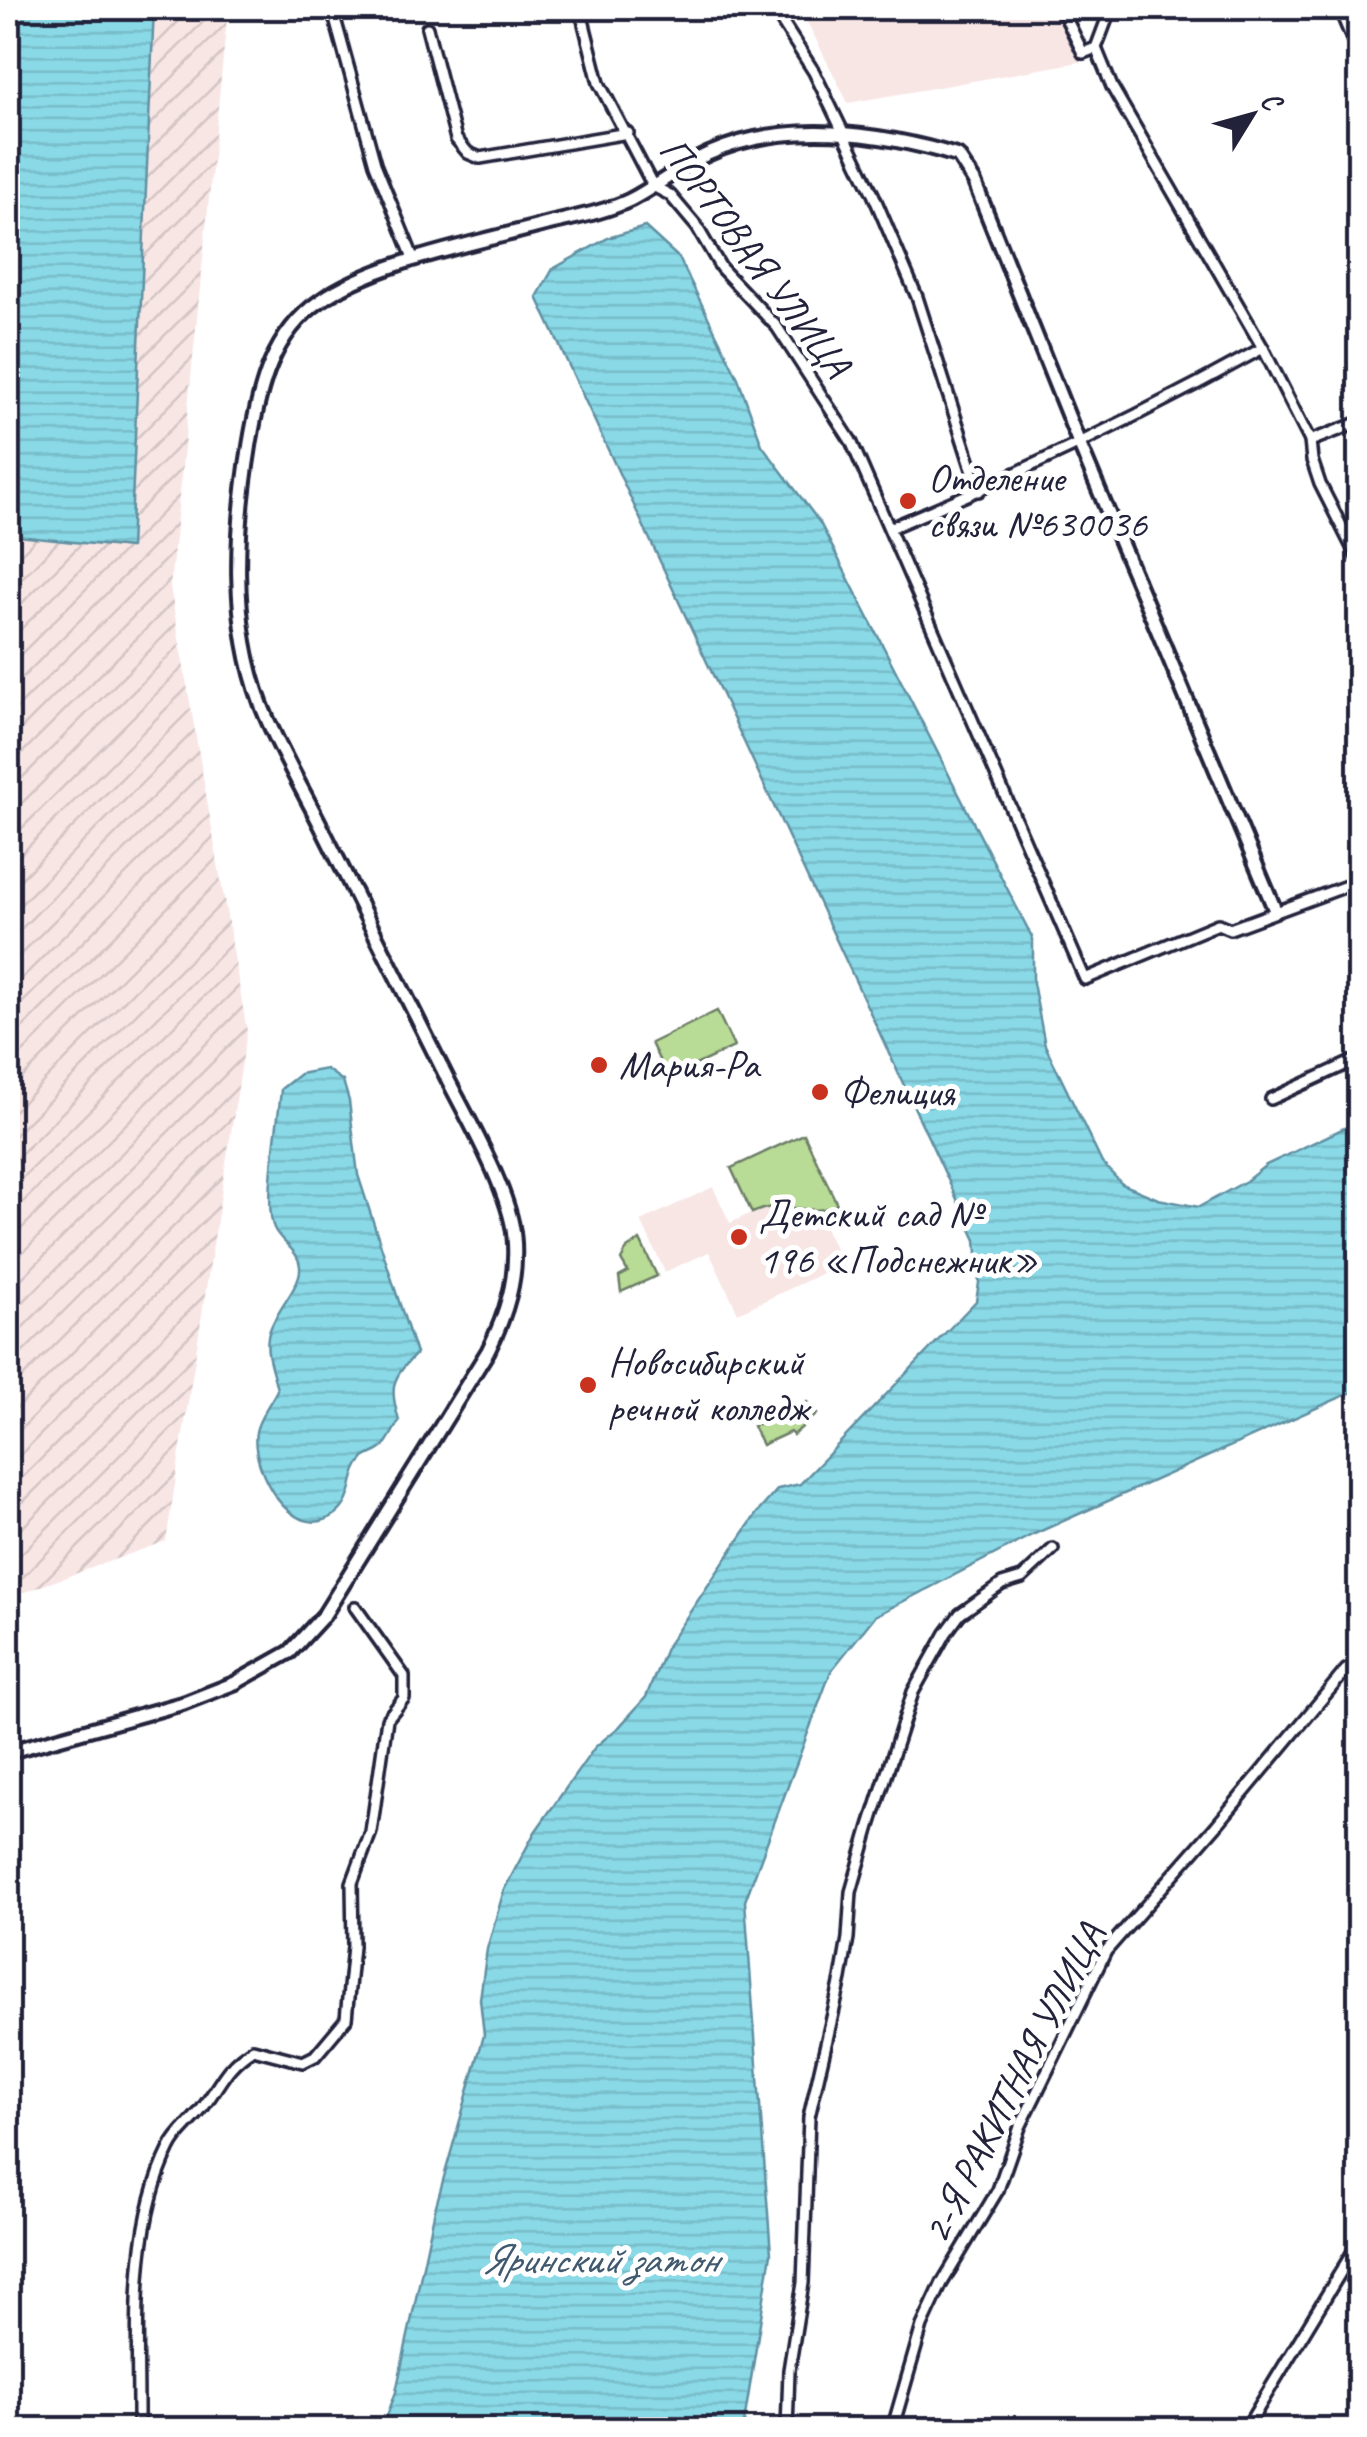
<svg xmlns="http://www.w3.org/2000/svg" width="1367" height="2437" font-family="Caveat,sans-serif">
<defs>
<pattern id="industrial-furrows" width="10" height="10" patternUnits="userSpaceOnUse" patternTransform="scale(2.5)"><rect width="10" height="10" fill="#f8e6e5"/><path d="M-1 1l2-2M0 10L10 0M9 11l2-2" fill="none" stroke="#d4c5c5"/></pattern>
<pattern id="water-rules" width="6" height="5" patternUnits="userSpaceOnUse" patternTransform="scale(2.5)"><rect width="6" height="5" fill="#8ad9e7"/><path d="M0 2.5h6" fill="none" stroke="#77bac7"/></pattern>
</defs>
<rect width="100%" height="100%" fill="#fff"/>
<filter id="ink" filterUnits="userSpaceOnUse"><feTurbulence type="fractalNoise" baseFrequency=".01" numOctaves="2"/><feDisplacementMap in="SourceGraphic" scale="20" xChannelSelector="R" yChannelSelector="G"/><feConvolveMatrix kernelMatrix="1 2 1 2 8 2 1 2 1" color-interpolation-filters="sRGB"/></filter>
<g filter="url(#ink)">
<!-- built -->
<g fill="#f8e6e5">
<path d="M800,8H1058L1085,61L848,103Z"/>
<path d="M713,1187L730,1223L771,1204L818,1212L842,1264L738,1313L709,1252L665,1272L641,1221Z"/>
</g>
<!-- industrial -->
<path fill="url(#industrial-furrows)" d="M8,8H228L170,587L247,1031L166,1541L8,1598Z"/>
<!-- green -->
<g fill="#b8db95" stroke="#6d7e68" stroke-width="2.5">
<path d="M717,1011L734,1047L668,1078L651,1043Z"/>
<path d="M804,1134L837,1204C806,1220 787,1197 752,1213L731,1168Z"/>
<path d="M640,1240L657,1276L621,1292L619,1277L628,1272L621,1260L627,1249Z"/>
<path d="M807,1402L817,1414L793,1435L790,1432L762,1445L753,1426Z"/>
</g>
<!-- water -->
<g fill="url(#water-rules)" stroke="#6090a2" stroke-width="2.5">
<path d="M8,8H154L130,548L8,535Z"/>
<path d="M645,227L679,258L738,378L762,445L820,523L1033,939V983L1045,1045L1102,1163L1122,1184L1158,1199L1199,1207L1246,1181L1266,1165L1359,1121V1389L1032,1535L875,1616L831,1671L745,1901L771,2254L743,2429H382L396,2392L435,2209L484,2035L480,1999L487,1949L504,1890L535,1832L595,1747L619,1727L646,1697L667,1646L757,1513L778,1489L800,1484L976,1301L979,1283L976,1240L537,297L553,269L608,238Z"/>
<path d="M326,1069L343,1081L349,1101L358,1175L416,1354C390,1380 390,1387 399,1421C394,1429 389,1441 382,1448C377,1453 368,1454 363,1459C348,1475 355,1500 336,1514C292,1546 250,1469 256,1432C258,1419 271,1402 277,1390C274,1373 265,1355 268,1337C272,1314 302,1286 300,1267C299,1250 280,1242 274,1228C263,1205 279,1119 281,1089L300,1074Z"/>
</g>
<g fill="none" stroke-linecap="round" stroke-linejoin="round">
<defs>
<g id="minor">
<path d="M332,8L375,164L414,260"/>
<path d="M580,8L599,83L653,186L670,195L697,227L721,268L777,327L851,441L1085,979L1218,924L1230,929L1360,881"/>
<path d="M773,8L814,72L873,194L917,297L979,491"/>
<path d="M1061,8L1083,53L1096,48L1111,8"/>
<path d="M1339,8L1360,58"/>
<path d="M427,28L456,139L468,153L480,158L628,133"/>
<path d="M1096,48L1112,87L1263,348L1310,441L1312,460L1320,484L1360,563"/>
<path d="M1310,441L1360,422"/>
<path d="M890,528C1018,475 1142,415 1263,348"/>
<path d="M1271,1099L1360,1058"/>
<path d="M138,2430C139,2338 128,2232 170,2148C177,2132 194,2121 204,2106C223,2080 225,2067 253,2049L303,2062L315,2056L346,2019L353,1946L352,1883L371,1832L387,1719L404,1698V1676L355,1607"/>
<path d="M787,2430L789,2370L803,2283L809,2117L841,1979L848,1938L851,1892L870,1826L913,1692L946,1633L960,1614L1002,1584L1022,1578L1053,1549"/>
<path d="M892,2430L922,2326L942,2283L998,2190L1020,2127L1106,1951L1216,1826L1346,1670L1360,1661"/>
<path d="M1245,2430L1360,2240"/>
</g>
<path id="tertiary" d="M8,1752L184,1703L235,1683L290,1652L324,1615L488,1351C506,1315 518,1278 514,1237C510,1192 469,1121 447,1078C405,994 363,910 321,826C301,786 277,746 261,704C230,621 236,529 250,443C259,389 272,334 320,301C375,262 477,243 543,225C571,218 603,213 630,200C657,186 681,166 708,154C785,119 880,132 958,156L974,181L1079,443L1275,910"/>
</defs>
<!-- minor casing -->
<use href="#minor" stroke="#22223b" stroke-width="16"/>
<!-- tertiary casing -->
<use href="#tertiary" stroke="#22223b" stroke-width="19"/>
<!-- minor -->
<use href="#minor" stroke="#fff" stroke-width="9"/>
<!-- tertiary -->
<use href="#tertiary" stroke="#fff" stroke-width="11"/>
</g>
</g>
<!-- markers -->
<g fill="#c8321e" stroke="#fff" stroke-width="4">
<circle cx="908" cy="501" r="10"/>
<circle cx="599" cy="1065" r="10"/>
<circle cx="820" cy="1092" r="10"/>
<circle cx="739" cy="1237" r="10"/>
<circle cx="588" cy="1385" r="10"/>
</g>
<g text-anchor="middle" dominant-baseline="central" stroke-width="10" stroke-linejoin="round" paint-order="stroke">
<!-- street labels -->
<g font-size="40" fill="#22223b" stroke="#fff">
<text transform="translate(755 257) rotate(53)">ПОРТОВАЯ УЛИЦА</text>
<text transform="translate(1013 2083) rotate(-63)">2-Я РАКИТНАЯ УЛИЦА</text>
</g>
<!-- poi labels -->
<g font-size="40" fill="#22223b" stroke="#fff" text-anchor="start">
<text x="928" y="478">Отделение<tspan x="928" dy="46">связи №630036</tspan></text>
<text x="619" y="1065">Мария-Ра</text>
<text x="840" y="1092">Фелиция</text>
<text x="759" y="1214">Детский сад №<tspan x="759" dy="46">196 «Подснежник»</tspan></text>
<text x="608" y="1362">Новосибирский<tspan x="608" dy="46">речной колледж</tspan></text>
</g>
<!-- water labels -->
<g font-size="42" font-style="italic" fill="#41596f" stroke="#fff">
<text x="599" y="2259">Яринский затон</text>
</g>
</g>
<!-- margin -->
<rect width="1367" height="2437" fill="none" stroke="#fff" stroke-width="40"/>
<rect x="20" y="20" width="1327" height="2397" fill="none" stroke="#22223b" stroke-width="4" filter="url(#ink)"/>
<!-- north arrow -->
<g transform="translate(1252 115) rotate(53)" stroke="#ffffff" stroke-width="8" paint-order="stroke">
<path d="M0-8L18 38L0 25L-18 38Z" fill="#22223b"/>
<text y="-15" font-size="28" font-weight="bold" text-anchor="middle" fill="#22223b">С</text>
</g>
</svg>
